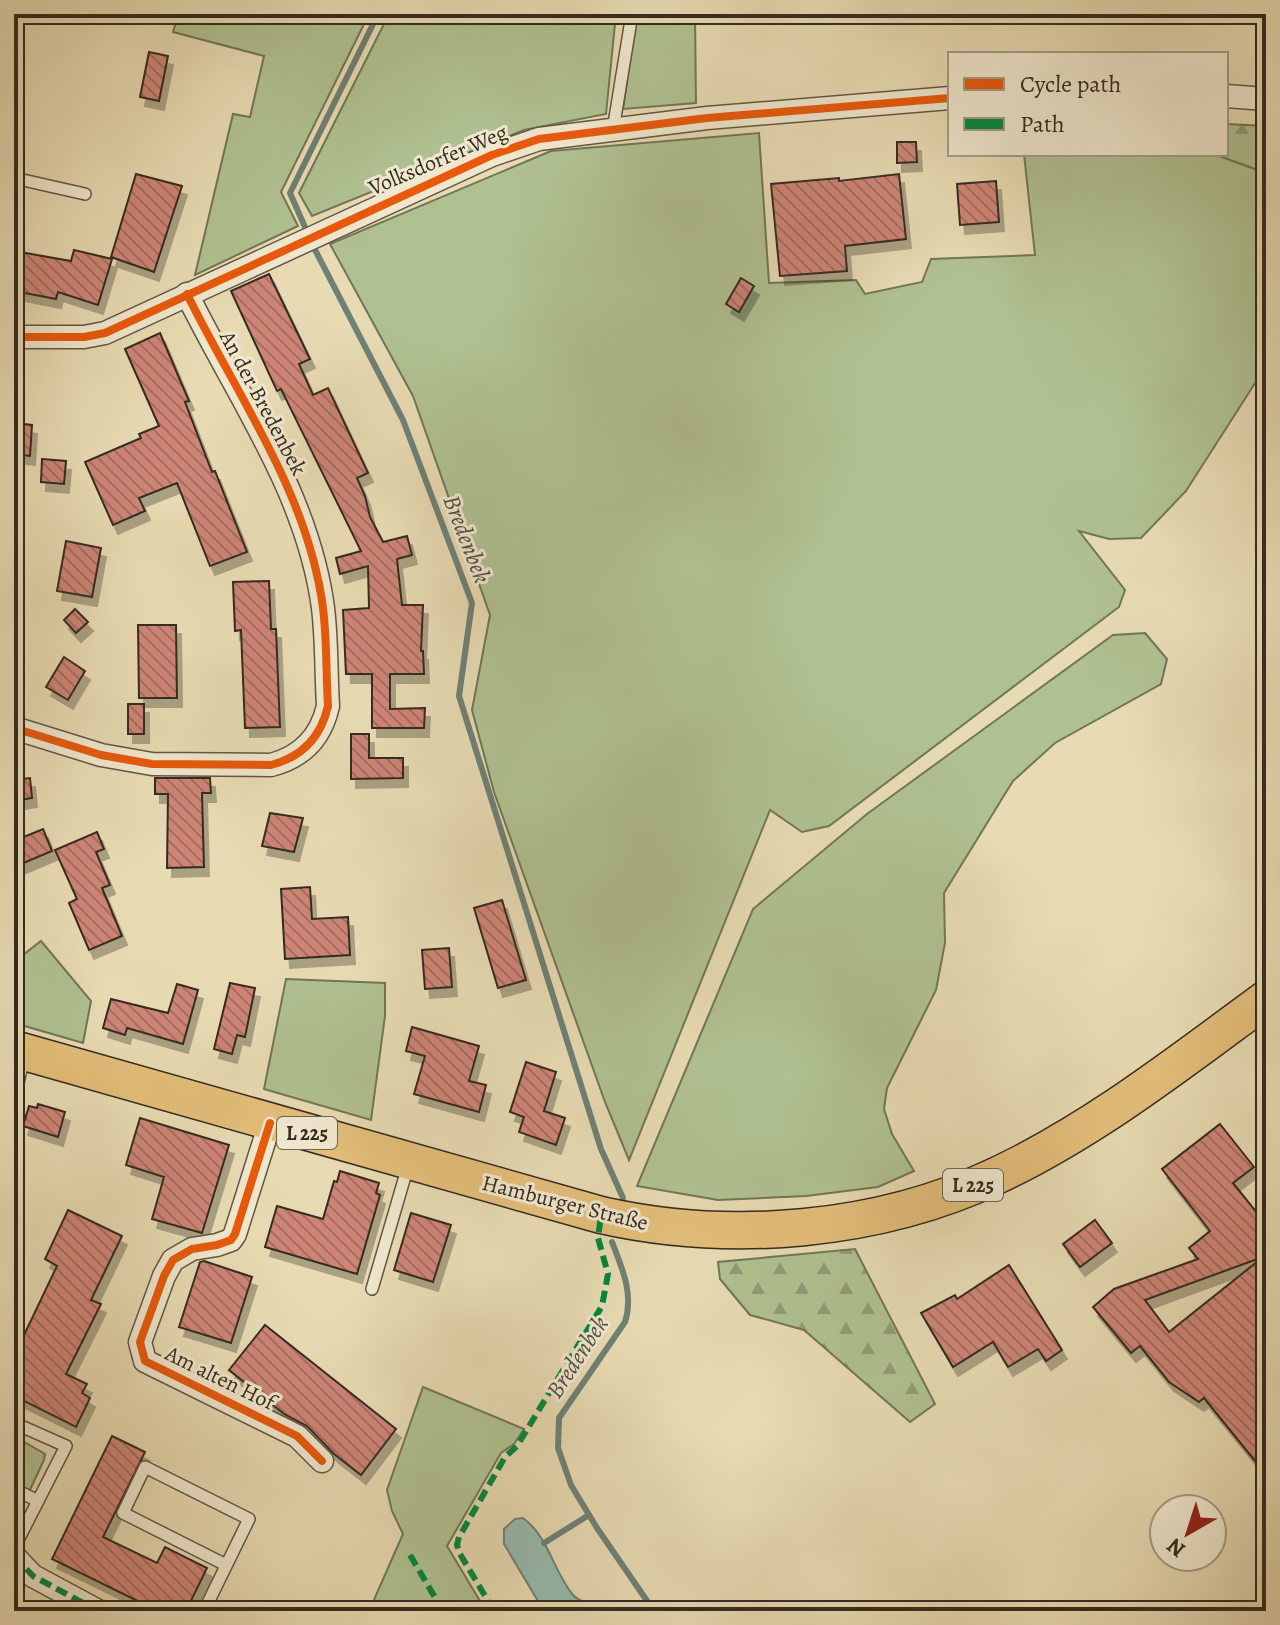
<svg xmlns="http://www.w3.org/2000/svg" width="1280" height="1625" font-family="Alegreya,serif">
<defs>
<pattern id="forest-firs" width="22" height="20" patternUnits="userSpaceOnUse" patternTransform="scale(2)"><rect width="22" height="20" fill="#b0c191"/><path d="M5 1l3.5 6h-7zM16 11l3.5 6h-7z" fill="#909d76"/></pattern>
<pattern id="building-back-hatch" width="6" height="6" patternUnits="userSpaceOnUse" patternTransform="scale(2)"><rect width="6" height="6" fill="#ce8576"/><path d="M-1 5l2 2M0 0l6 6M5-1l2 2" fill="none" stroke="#a86d60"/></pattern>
<filter id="shadow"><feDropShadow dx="5" dy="9" stdDeviation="0" flood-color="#0004"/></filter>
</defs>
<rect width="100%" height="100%" fill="#e8dbb3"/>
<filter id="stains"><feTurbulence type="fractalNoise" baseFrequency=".0025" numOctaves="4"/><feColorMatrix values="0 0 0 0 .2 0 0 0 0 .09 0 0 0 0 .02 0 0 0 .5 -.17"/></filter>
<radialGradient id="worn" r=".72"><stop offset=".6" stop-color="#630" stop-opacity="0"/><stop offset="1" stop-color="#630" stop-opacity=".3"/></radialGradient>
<!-- green -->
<g fill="#b0c191" stroke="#727658" stroke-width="2">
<path d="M157,14H369L281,192L298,226L195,275L233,114L250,117L264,56L173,32L177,19Z"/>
<path d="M389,14H616L606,114L524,130L312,216L299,193Z"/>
<path d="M637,14H695L696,103L623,109Z"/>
<path d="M759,133L769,283L856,280L865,294L922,282L931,259L1035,255L1024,154H1214L1266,173V366L1186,491L1141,538L1109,539L1079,531L1125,590L1119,607L829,826L802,832L770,810L629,1160L605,1102L494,792L472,710L490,615L413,396L330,244L551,151Z"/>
<path d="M1145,633L1167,659L1161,684L1055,743L1013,781L944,893L945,943L936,990L887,1088L884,1109L892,1134L914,1171L878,1187L806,1196L718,1200L637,1186L753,909L867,814L1113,635Z"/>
<path d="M41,941L91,1001L83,1043L14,1023V962Z"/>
<path d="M286,979L385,983V1016L371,1120L264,1089Z"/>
<path d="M423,1387L524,1429L514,1444L501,1453L447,1546L486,1611H369L403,1534L392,1511L387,1490Z"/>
<path d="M14,1436L45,1454L44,1460L14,1524Z"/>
</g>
<!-- forest -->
<g fill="url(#forest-firs)" stroke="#727658" stroke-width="2">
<path d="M1226,124L1266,126V173L1214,154H1226Z"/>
<path d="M855,1249L935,1404L910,1422L804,1330L750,1315L720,1279L718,1262Z"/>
</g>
<!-- water -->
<path fill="#97bbaf" stroke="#6f8176" stroke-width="2" d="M523,1518C549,1537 553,1571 573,1595C580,1603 592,1602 600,1611H544L504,1544V1529L515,1519Z"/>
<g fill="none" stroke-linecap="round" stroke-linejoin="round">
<!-- stream -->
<g stroke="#6f8176" stroke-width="6">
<path d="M308,234L290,193L378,14"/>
<path d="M312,244L403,420L472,603L459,696L601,1149L623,1198"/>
<path d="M612,1242C622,1268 634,1294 625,1322L559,1418L558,1448L571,1485L597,1528L654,1611"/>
<path d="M544,1543L589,1515"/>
</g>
</g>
<!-- building -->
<g fill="url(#building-back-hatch)" stroke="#342b20" stroke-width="2" fill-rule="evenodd" filter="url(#shadow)">
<path d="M149,52L168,56L159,101L140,97Z"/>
<path d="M897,142H916L917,162L897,163Z"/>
<path d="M136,174L182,186L154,272L111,257Z"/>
<path d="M899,174L906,239L845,246L847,271L780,276L771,184L839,178V181Z"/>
<path d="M996,181L999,222L960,225L957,184Z"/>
<path d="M74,250L112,259L98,305L58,292L56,299L14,291V251L71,261Z"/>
<path d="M269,274L310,359L299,364L313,395L328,388L368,473L357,478L365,496L370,517L383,542L407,536L412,555L397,559L402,605H423L421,651H423L424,674H390V709L425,708L424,728H372V674H346L343,610L369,608L368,566L340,574L336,558L361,551L281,389L277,391L231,291Z"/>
<path d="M741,278L754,286L739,312L726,304Z"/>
<path d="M160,333L189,401L185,402L212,472L215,471L247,552L210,566L177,483L139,498L145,511L113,525L85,462L141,438L139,434L159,426L125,349Z"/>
<path d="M14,423L32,425L30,456L14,454Z"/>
<path d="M42,459L66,461L64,484L41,482Z"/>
<path d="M66,541L101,548L92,597L57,591Z"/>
<path d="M269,581L271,629H276L280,727L245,728L241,630L235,631L233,582Z"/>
<path d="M75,609L88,622L76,633L64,620Z"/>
<path d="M138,625H176L177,698H139Z"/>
<path d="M64,657L85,671L68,700L46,687Z"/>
<rect x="128" y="704" width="16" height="30"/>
<path d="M351,734H369V758H403V778L351,779Z"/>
<path d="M30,778L32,798L14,801V780Z"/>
<path d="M155,778H210L211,793H202L204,867L167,868L168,794H155Z"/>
<path d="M270,813L303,818L294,852L262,846Z"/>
<path d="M43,829L52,851L14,867V841Z"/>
<path d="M97,832L104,849L96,852L110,885L102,888L122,936L89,950L69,903L77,899L55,850Z"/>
<path d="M310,887L312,919L348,917L350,955L285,959L281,889Z"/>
<path d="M502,900L526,980L498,988L474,908Z"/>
<path d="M449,948L452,987L425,989L422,950Z"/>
<path d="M230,983L255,988L245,1037L237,1035L232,1054L214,1049Z"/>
<path d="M177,984L198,990L183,1044L127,1028L125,1035L103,1028L111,999L168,1013Z"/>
<path d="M412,1027L479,1046L469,1081L486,1085L479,1112L414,1094L425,1056L406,1051Z"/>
<path d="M526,1062L556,1072L544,1111L565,1118L556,1145L519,1132L524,1117L510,1112Z"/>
<path d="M38,1104L65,1112L58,1137L23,1126L29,1106L37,1108Z"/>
<path d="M140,1118L229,1145L202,1233L152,1219L164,1177L126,1165Z"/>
<path d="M1220,1124L1254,1167L1233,1183L1266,1224V1452L1255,1461L1204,1398L1199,1402L1169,1382L1140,1346L1131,1353L1093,1307L1114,1289L1198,1259L1189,1248L1210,1231L1162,1169ZM1263,1257L1169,1332L1145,1300Z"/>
<path d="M340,1171L379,1183L376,1193L380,1195L357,1274L265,1247L277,1206L323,1219L334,1181L337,1182Z"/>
<path d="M68,1210L122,1236L91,1300L101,1304L66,1374L87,1384L82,1393L90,1398L76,1427L14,1396V1356L57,1266L45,1259Z"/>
<path d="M411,1213L451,1225L433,1282L394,1270Z"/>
<path d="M1095,1220L1112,1243L1080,1267L1063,1244Z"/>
<path d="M204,1261L252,1277L231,1343L179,1327L200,1262Z"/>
<path d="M1009,1265L1062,1350L1046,1361L1038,1349L1008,1367L993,1342L953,1367L921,1313L955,1295L957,1299Z"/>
<path d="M265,1325L396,1429L361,1475L334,1454L307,1426L284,1414L229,1370Z"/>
<path d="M112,1436L145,1452L103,1537L157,1563L165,1547L207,1568L186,1611H158L52,1559Z"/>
</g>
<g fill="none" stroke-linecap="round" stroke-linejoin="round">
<defs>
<g id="service">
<path d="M613,130L632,14"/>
<path d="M14,178L85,194"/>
<path d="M14,1100L24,1057"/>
<path d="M372,1289L408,1166"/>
<path d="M14,1423L66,1446L14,1548"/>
<path d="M14,1489L38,1501"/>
<path d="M204,1611L249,1519L145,1467L123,1513L226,1565"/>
</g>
<g id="minor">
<path d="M1226,96L1266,99"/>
<path d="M14,337H84L105,333L492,155L539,139L707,118L950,98"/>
<path d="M14,728L101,755L152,764L271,765C302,757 321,737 328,706C326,674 327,640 323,608C308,493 237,396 187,294"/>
<path d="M270,1123L235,1234L231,1240L217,1245L192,1249L173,1260L164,1276L140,1342L145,1361L297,1436L322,1461"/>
<path d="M14,1556L33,1576L98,1611"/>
</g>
<path id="primary" d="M14,1049L601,1215C730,1244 878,1232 998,1175C1095,1129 1180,1062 1266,999"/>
</defs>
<!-- service casing -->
<use href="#service" stroke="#615745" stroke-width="14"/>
<!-- minor casing -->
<use href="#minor" stroke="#615745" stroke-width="25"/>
<!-- primary casing -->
<use href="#primary" stroke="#342b20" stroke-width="39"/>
<!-- service -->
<use href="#service" stroke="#f0e8ce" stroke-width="11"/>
<!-- minor -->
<use href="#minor" stroke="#f0e8ce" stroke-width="22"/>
<!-- primary -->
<use href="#primary" stroke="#e4be7a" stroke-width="36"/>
<!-- quiet -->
<g stroke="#00873e" stroke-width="6" stroke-dasharray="12 6" stroke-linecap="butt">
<path d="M410,1555L443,1611"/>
<path d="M14,1556L33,1576L98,1611"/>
<path d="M494,1611L460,1554L457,1545L459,1537L505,1457L517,1446L602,1306L608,1274L598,1238L601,1215"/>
</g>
<defs>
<g id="cycleway">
<path d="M14,337H84L105,333L492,155L539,139L707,118L950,98"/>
<path d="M14,728L101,755L152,764L271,765C302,757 321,737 328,706C326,674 327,640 323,608C308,493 237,396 187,294"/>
<path d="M270,1123L235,1234L231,1240L217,1245L192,1249L173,1260L164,1276L140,1342L145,1361L297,1436L322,1461"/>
</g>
</defs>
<!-- cycleway casing -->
<use href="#cycleway" stroke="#f0e8ce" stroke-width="13"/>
<!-- cycleway -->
<use href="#cycleway" stroke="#e8590c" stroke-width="8"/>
</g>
<g text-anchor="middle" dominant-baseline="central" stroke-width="6" stroke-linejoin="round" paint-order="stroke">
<!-- shield labels -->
<g fill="#f0e8ce" stroke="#6c6454" stroke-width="2">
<rect x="277" y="1117" width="60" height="32" rx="6"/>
<rect x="943" y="1169" width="60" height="32" rx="6"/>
</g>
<g font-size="20" font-weight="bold" fill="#342b20">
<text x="307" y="1133">L 225</text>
<text x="973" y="1185">L 225</text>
</g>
<!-- street labels -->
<g font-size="22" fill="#342b20" stroke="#f0e8ce">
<text transform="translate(438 160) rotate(-23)">Volksdorfer Weg</text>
<text transform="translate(263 403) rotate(62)">An der Bredenbek</text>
<text transform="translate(565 1203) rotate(14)">Hamburger Straße</text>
<text transform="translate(220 1378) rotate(26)">Am alten Hof</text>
</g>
<!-- water labels -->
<g font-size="24" font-style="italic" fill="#4d4f44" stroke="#f0e8ce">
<text transform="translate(467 539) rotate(69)">Bredenbek</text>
<text transform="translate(577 1357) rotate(-57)">Bredenbek</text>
</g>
</g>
<!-- margin -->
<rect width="1280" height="1625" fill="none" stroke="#e8dbb3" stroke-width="48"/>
<rect x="16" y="16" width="1248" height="1593" fill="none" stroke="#342b20" stroke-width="4"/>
<rect x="24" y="24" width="1232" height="1577" fill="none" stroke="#342b20" stroke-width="2"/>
<!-- legend -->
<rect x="948" y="52" width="280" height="104" fill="#f0e8ce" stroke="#a59c88" stroke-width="2"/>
<rect x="964" y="78" width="40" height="12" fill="#e8590c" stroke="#a59c88" stroke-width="2"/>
<text x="1020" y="92" font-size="24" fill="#342b20">Cycle path</text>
<rect x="964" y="118" width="40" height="12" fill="#00873e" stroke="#a59c88" stroke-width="2"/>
<text x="1020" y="132" font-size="24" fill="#342b20">Path</text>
<!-- north arrow -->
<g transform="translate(1188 1533) rotate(219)"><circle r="38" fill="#f0e8ce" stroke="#a59c88" stroke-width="2"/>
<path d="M0-6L14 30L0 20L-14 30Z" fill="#8f2418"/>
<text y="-12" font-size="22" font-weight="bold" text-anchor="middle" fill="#342b20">N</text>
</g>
<rect width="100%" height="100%" filter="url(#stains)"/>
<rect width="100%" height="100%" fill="url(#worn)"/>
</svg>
